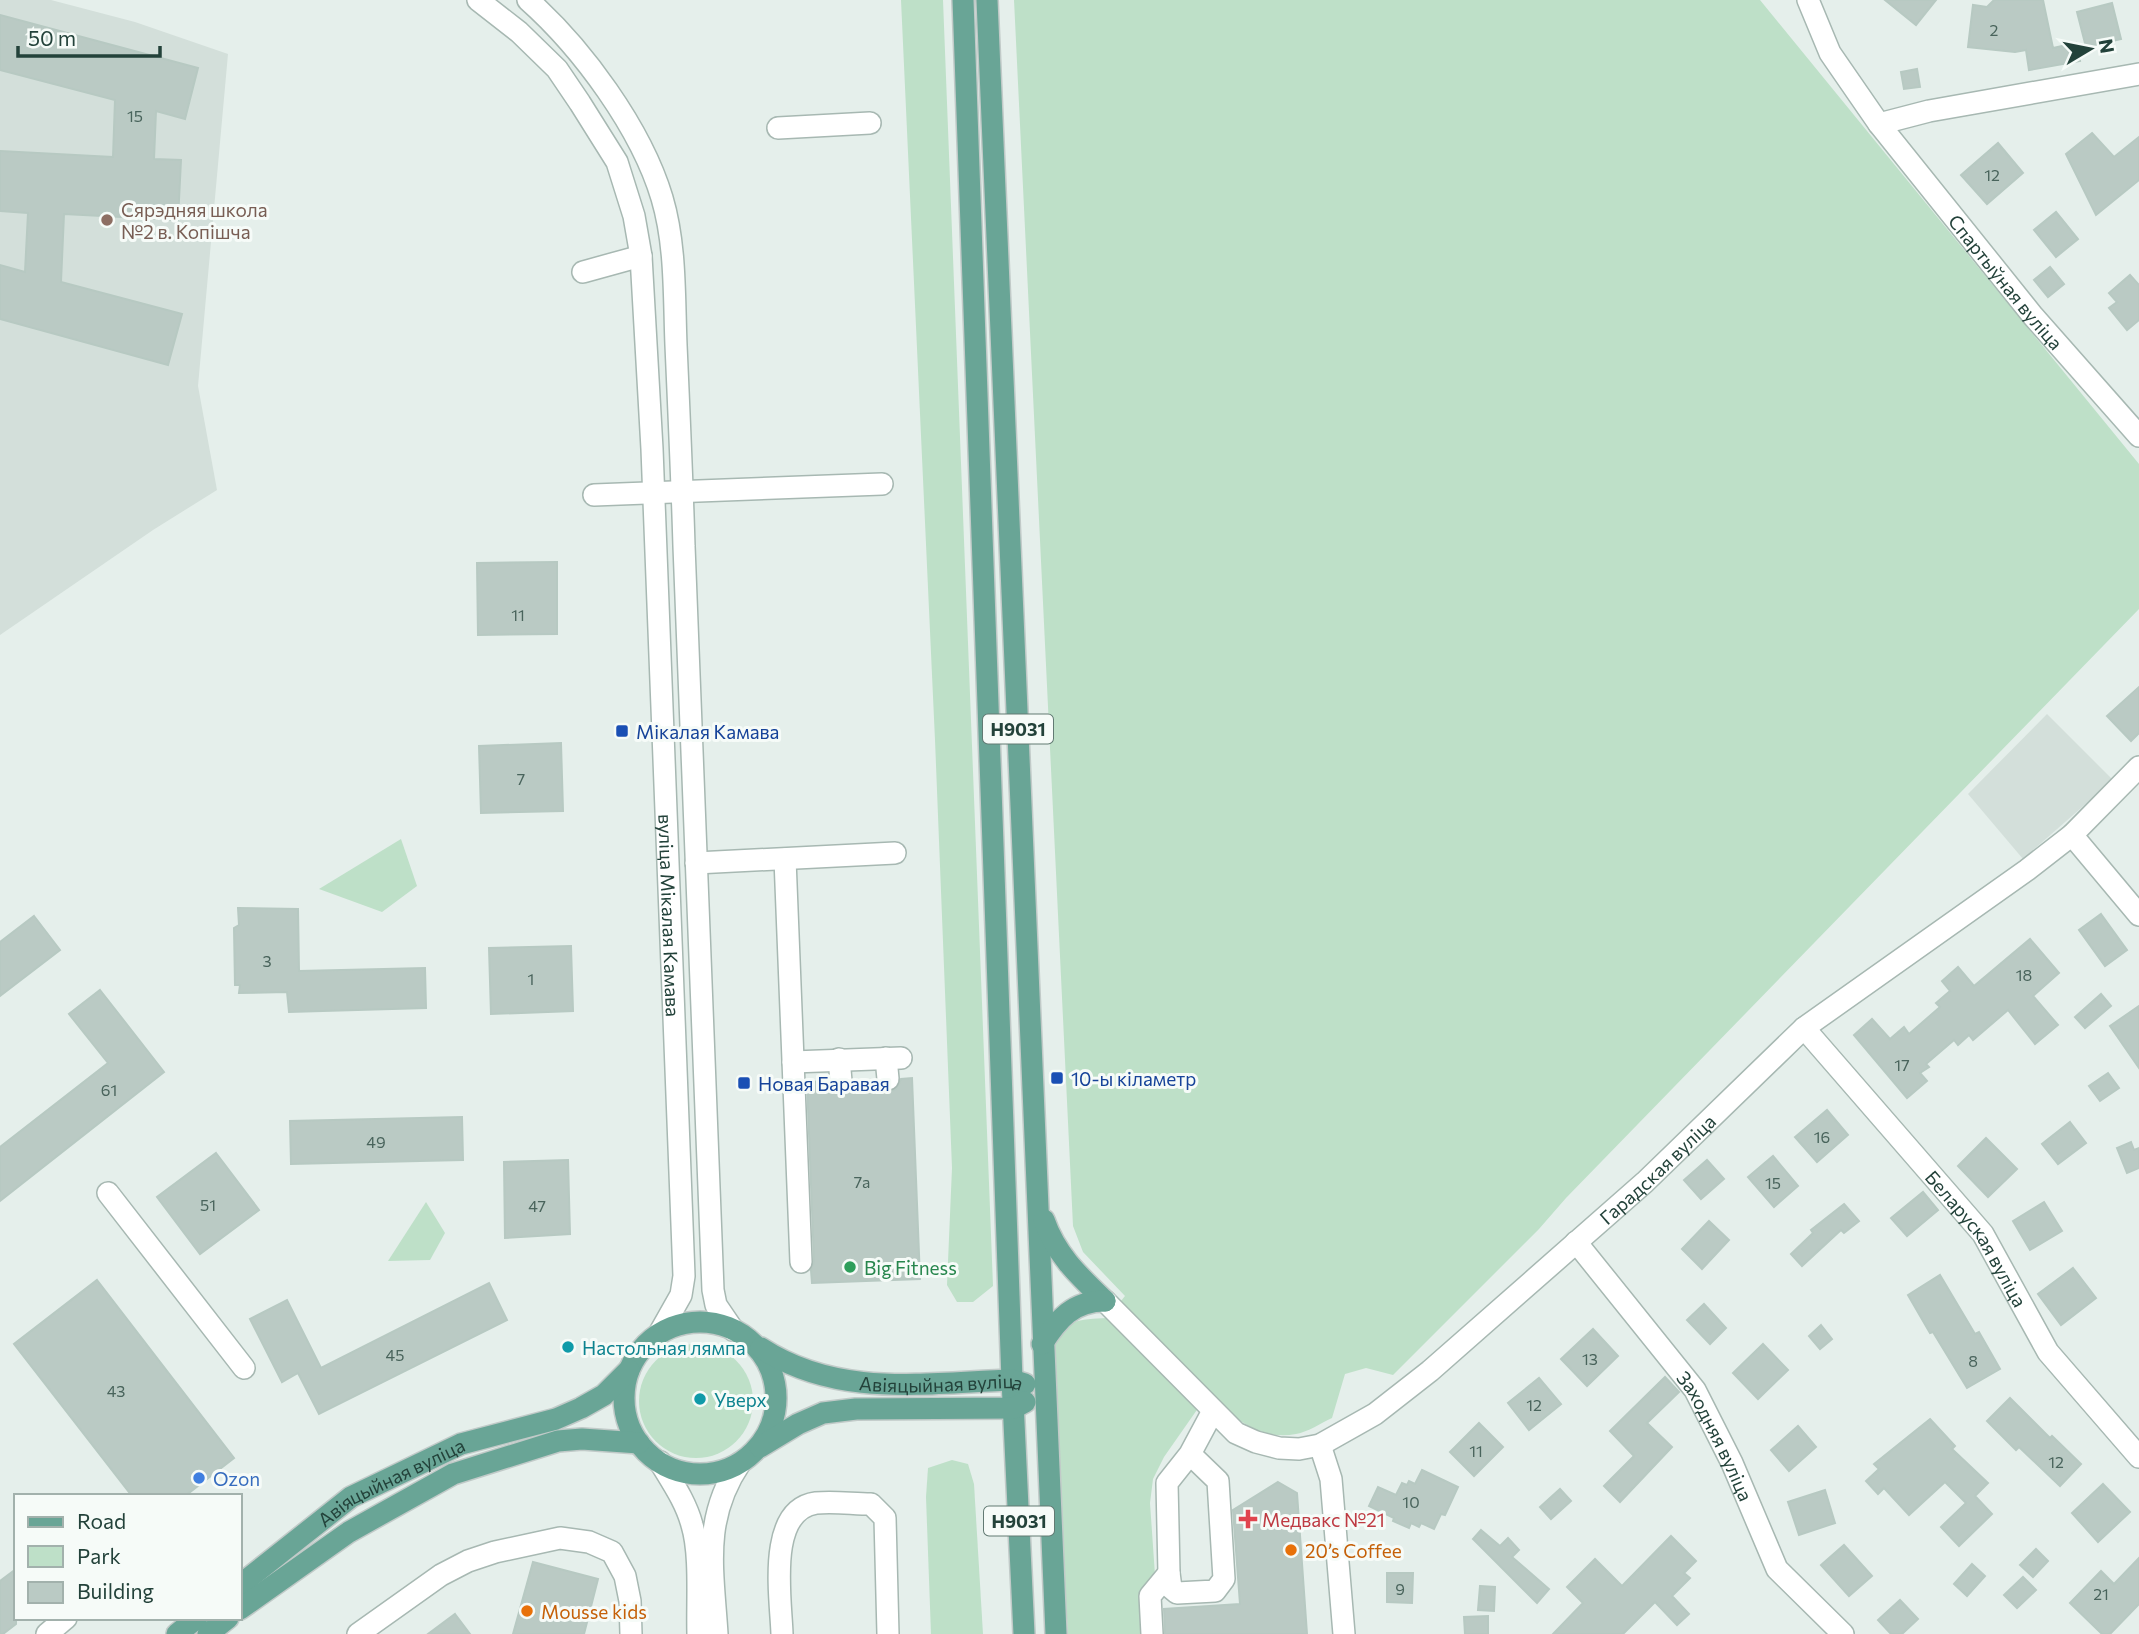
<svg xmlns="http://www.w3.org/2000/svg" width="2139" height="1634" font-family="Commissioner,sans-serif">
<rect width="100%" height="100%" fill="#e5efeb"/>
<!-- built -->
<g fill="#d3dfda">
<path d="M0,0H51L135,22L228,54L198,386L217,490L153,530L0,635Z"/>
<path d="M2047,714L2113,780L2023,859L1968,794Z"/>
</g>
<!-- green -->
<g fill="#bee0c8">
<path d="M901,0H943L993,1286L973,1302H957L947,1285L952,1168L935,740Z"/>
<path d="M1014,0H1760L2139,464V609L1566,1198L1539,1229L1393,1375L1366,1368L1345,1374L1332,1418C1321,1423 1308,1432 1296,1434C1259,1441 1233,1417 1208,1394L1164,1457L1153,1479L1150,1503L1155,1575L1142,1634H1068L1051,1348C1061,1320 1080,1319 1107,1318L1125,1296L1083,1252L1073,1226Z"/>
<path d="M401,839L417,886L382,912L319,889Z"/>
<path d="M426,1202L445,1233L430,1260L388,1261Z"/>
<circle cx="696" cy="1401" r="57"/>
<path d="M952,1460L968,1464L974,1484L983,1634H931L926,1497L928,1468Z"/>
</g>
<!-- building -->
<g fill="#bacac4" stroke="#b7c9c2" stroke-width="2">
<path d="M1885,0H1936L1916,25Z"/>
<path d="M1994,0H2043L2053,48L2076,43L2080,61L2029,70L2026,50L2015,52L1968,47L1973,5L1987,7Z"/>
<path d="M2112,3L2121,39L2086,47L2077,12Z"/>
<path d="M0,15L198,68L185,119L156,111L154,159L181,160L178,220L64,214L61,282L182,314L168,365L0,319V265L25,272L28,213L0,211V151L113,157L115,100L0,70Z"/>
<path d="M1917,69L1920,87L1904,89L1901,72Z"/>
<path d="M2092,133L2114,157L2139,137V180L2096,215L2066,154Z"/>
<path d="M1998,143L2023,173L1987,204L1961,175Z"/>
<path d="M2056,212L2078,239L2056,257L2034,230Z"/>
<path d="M2050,267L2064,284L2048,297L2034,280Z"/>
<path d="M2130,275L2139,285V320L2127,330L2109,308L2117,302L2109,293Z"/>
<path d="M557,562V634L478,635L477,563Z"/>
<path d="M2139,687V733L2131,741L2107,716Z"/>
<path d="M561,743L563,811L481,813L479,746Z"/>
<path d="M238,908L298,909L299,971L425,968L426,1008L289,1012L287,992L239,993L240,985H235L234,928L239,925Z"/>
<path d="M2101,914L2127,950L2105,966L2079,930Z"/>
<path d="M34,916L60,950L0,996V942Z"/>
<path d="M2030,939L2059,973L2033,996L2058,1025L2035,1044L2008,1010L1973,1040L1969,1035L1958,1045L1954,1040L1926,1064L1929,1067L1920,1073L1927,1081L1907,1098L1854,1035L1872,1019L1890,1039L1904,1027L1909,1034L1940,1007L1936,1003L1950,991L1942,981L1958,967L1974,986Z"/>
<path d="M571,946L573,1011L491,1014L489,948Z"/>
<path d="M100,990L164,1072L0,1201V1147L108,1063L69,1014Z"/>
<path d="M2101,994L2111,1006L2085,1028L2075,1017Z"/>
<path d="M2139,1006V1068L2110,1026Z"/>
<path d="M2108,1073L2119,1088L2100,1101L2089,1086Z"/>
<path d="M912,1078L920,1279L812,1283L811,1270L814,1261L807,1082L828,1081L831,1089L842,1094L849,1091L854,1080H875L878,1087L889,1092L896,1089L901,1079Z"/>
<path d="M1827,1110L1848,1135L1817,1162L1795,1137Z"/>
<path d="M462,1117L463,1160L291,1164L290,1121Z"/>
<path d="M2070,1122L2086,1143L2058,1164L2042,1144Z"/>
<path d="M1986,1138L2017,1169L1988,1197L1958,1166Z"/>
<path d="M2131,1142L2134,1150L2139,1148V1168L2127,1173L2117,1148Z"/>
<path d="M216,1153L259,1210L200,1254L157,1197Z"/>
<path d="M1773,1156L1798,1186L1774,1207L1748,1177Z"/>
<path d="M568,1160L570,1234L505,1238L504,1162Z"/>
<path d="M1707,1160L1724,1179L1701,1199L1684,1180Z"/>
<path d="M1923,1192L1938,1210L1907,1236L1891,1218Z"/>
<path d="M2044,1202L2062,1231L2030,1250L2013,1221Z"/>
<path d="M1844,1204L1859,1221L1844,1233L1841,1230L1802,1266L1791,1254L1813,1233L1811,1230Z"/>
<path d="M1709,1221L1729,1240L1702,1269L1682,1249Z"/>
<path d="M2073,1268L2096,1298L2061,1325L2038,1294Z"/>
<path d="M1940,1275L1975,1334L1979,1332L2000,1369L1967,1388L1933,1332L1930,1333L1908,1295Z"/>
<path d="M97,1280L234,1458L185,1496H132L14,1344Z"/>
<path d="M489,1283L507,1320L319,1414L298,1373L282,1382L250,1319L287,1300L321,1368Z"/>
<path d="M1704,1304L1726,1328L1710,1344L1687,1320Z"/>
<path d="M1821,1325L1832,1339L1820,1349L1809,1336Z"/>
<path d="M1593,1329L1618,1356L1587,1386L1561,1359Z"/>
<path d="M1763,1344L1788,1370L1758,1399L1733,1373Z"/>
<path d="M1665,1377L1679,1392L1647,1423L1672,1447L1620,1502L1604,1486L1634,1456L1610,1431Z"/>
<path d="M1539,1378L1561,1404L1529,1430L1508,1403Z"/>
<path d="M2010,1398L2050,1438L2052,1436L2081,1464L2060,1486L2019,1447L2016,1450L1987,1421Z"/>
<path d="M1930,1419L1955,1446L1952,1449L1988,1483L1975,1496L1992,1514L1959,1546L1941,1527L1966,1503L1945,1482L1909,1515L1884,1488L1878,1494L1866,1481L1879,1469L1874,1464Z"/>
<path d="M1479,1423L1503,1447L1474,1476L1450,1452Z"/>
<path d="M1798,1426L1816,1447L1789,1471L1771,1450Z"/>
<path d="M1422,1470L1458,1487L1445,1515L1441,1514L1434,1529L1421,1523L1419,1527L1411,1523L1409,1528L1393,1521L1394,1518L1369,1506L1378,1487L1396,1495L1402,1483L1407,1485L1409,1481L1415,1484Z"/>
<path d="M1278,1482L1297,1493L1307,1634H1165L1164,1609L1240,1604L1233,1510Z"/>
<path d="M2103,1484L2130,1512L2098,1542L2072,1513Z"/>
<path d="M1560,1489L1571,1501L1551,1519L1540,1507Z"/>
<path d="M1825,1490L1835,1523L1799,1535L1788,1502Z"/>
<path d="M1481,1530L1500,1546L1508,1538L1519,1550L1512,1557L1549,1589L1537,1603L1473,1539Z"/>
<path d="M1671,1536L1696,1561L1684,1573L1690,1578L1672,1596L1689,1614L1677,1625L1655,1602L1623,1634H1553L1583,1603L1567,1587L1595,1559L1622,1586Z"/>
<path d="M1844,1545L1872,1576L1849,1596L1821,1565Z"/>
<path d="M2036,1549L2048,1561L2033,1577L2020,1565Z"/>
<path d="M2139,1558V1604L2110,1634H2102L2070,1603L2101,1571L2114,1584Z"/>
<path d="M533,1562L598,1579L584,1634H513Z"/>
<path d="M1972,1564L1985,1576L1967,1596L1954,1584Z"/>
<path d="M16,1569V1624L3,1634H0V1581Z"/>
<path d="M1387,1573H1413L1412,1603L1387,1602Z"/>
<path d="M2023,1577L2036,1590L2017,1608L2004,1595Z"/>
<path d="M1480,1586L1495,1587L1494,1611L1478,1610Z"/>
<path d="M1900,1600L1918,1619L1902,1634H1891L1878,1620Z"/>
<path d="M455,1614L470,1634H428Z"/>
<path d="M1488,1616V1634H1465L1464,1617Z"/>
</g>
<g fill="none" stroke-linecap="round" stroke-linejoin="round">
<defs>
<g id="minor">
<path id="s1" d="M478,0L519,32L557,69L580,103L617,162L634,216L641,256L652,449L684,1276L681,1295L659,1334"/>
<path d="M528,0C582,48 641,128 662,198C676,245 674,296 676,345C679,412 682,479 684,546C694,794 704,1042 713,1290L716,1305L733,1330"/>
<path id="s2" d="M1808,0L1830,53L1879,124L2033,316L2139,436"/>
<path d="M1879,124L1929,111L2139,74"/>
<path d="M778,128L870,123"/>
<path d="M583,272L641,256"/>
<path d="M594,495L882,484"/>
<path d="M2072,835L2139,915"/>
<path d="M785,859L801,1262"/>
<path d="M696,863L895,853"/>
<path id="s3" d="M1804,1028L1983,1234L2048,1352L2139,1457"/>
<path d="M886,1058L888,1079"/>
<path d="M839,1059L841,1081"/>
<path d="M793,1062L901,1058"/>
<path d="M108,1193L244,1368"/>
<path id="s4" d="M1576,1242L1695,1390L1732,1463L1777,1569L1843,1634"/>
<path id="s5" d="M1105,1301L1236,1433L1256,1442L1279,1448L1299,1449L1320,1445L1375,1414L1430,1371L1645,1182L1804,1028L2027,870L2072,835L2139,767"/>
<path d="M1320,1445L1331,1479L1344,1634"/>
<path d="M1190,1454L1218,1481L1224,1579L1215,1591L1177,1593L1171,1588L1169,1573L1167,1483L1190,1454L1213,1411"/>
<path d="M660,1462C672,1482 686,1502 692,1525C701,1554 697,1603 698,1634"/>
<path d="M47,1634L66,1618"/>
<path d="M358,1634L441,1575L468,1561L495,1552L560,1538L589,1542L612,1552L625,1576L630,1601L631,1634"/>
<path d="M717,1634C713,1570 702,1519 740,1463"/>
<path d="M782,1634C781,1599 766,1510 816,1503C834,1501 853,1504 871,1504L885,1518L888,1634"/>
<path d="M1152,1634L1150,1596L1169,1573"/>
</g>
<g id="major">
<path d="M963,0L1012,1380L1024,1634"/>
<path d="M987,0L1056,1634"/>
<path d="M1044,1220C1056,1255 1079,1276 1105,1301"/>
<circle cx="700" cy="1398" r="76"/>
<path d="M1042,1344C1058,1319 1073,1301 1105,1301"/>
<path id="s6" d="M761,1348C838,1398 924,1383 1012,1380L1025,1384"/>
<path d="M760,1447L798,1424L823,1413L856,1409L1014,1408L1025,1402"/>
<path id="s7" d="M240,1585L351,1497L461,1444L556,1419L581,1408L604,1395L629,1370"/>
<path d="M240,1609L349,1532L453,1474L558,1441L582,1439L639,1443"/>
<path d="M177,1634L197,1618"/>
<path d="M208,1634L228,1618"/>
</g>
</defs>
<!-- minor casing -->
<use href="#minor" stroke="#a7b8b2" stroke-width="24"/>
<!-- major casing -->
<use href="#major" stroke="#c1cac8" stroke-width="24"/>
<!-- minor -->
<use href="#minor" stroke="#fff" stroke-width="21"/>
<!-- major -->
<use href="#major" stroke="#69a596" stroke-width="21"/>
</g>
<!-- markers -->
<circle fill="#8d6e63" stroke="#f6fbf8" stroke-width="2.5" cx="107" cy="220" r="7"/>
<g fill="#1a4fb4" stroke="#f6fbf8" stroke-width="2.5">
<rect x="615" y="724" width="14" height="14" rx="3.5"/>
<rect x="1050" y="1071" width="14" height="14" rx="3.5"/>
<rect x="737" y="1076" width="14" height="14" rx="3.5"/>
</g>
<circle fill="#2e9e5b" stroke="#f6fbf8" stroke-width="2.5" cx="850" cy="1267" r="7"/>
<g fill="#0f9aa8" stroke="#f6fbf8" stroke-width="2.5">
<circle cx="568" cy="1347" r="7"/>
<circle cx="700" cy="1399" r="7"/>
</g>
<circle fill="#3f7fe0" stroke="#f6fbf8" stroke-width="2.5" cx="199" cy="1478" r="7"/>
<path fill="#e0444e" stroke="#f6fbf8" stroke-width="2.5" d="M1244.5 1508.5h7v7h7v7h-7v7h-7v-7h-7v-7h7z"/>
<g fill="#e8710a" stroke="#f6fbf8" stroke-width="2.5">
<circle cx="1291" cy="1550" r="7"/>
<circle cx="527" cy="1611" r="7"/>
</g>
<g text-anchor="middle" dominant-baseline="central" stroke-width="6" stroke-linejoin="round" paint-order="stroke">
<!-- number labels -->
<g font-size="16" fill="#49645c">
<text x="1994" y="29">2</text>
<text x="135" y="115">15</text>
<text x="1992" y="174">12</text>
<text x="518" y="614">11</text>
<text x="521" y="778">7</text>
<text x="267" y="960">3</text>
<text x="2024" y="974">18</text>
<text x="531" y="978">1</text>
<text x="1902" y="1064">17</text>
<text x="109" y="1089">61</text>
<text x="1822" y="1136">16</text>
<text x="376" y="1141">49</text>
<text x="862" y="1181">7а</text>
<text x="1773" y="1182">15</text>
<text x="208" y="1204">51</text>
<text x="537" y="1205">47</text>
<text x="395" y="1354">45</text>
<text x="1590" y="1358">13</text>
<text x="1973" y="1360">8</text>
<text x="116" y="1390">43</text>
<text x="1534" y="1404">12</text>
<text x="1476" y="1450">11</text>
<text x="2056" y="1461">12</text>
<text x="1411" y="1501">10</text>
<text x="1400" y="1588">9</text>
<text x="2101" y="1593">21</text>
</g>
<!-- shield labels -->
<g fill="#f6fbf8" stroke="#627a73" stroke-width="2">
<rect x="983" y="714.5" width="70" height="29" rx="5"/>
<rect x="984" y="1506.5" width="70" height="29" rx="5"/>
</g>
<g font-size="18" font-weight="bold" fill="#23423a">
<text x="1018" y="729">Н9031</text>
<text x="1019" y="1521">Н9031</text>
</g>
<!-- education labels -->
<g font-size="19" fill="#785e54" stroke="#f6fbf8" text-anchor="start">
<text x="121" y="209">Сярэдняя школа<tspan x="121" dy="22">№2 в. Копішча</tspan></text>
</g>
<!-- street labels -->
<g font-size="19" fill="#23423a" stroke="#f6fbf8">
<text stroke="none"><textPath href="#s2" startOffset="346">Спартыўная вуліца</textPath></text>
<text stroke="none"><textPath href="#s1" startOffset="973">вуліца Мікалая Камава</textPath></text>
<text stroke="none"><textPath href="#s5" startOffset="710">Гарадская вуліца</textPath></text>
<text stroke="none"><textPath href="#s3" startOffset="273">Беларуская вуліца</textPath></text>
<text stroke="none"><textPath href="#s6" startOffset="187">Авіяцыйная вуліца</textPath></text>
<text stroke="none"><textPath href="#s4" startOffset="240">Заходняя вуліца</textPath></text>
<text stroke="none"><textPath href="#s7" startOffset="184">Авіяцыйная вуліца</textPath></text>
</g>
<!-- transit labels -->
<g font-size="19" fill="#164399" stroke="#f6fbf8" text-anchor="start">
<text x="636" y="731">Мікалая Камава</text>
<text x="1071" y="1078">10-ы кіламетр</text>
<text x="758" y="1083">Новая Баравая</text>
</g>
<!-- leisure labels -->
<g font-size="19" fill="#27864d" stroke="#f6fbf8" text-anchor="start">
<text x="864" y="1267">Big Fitness</text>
</g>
<!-- culture labels -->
<g font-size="19" fill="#0d838f" stroke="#f6fbf8" text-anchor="start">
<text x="582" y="1347">Настольная лямпа</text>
<text x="714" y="1399">Уверх</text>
</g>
<!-- shop labels -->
<g font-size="19" fill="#366cbe" stroke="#f6fbf8" text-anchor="start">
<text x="213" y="1478">Ozon</text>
</g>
<!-- health labels -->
<g font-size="19" fill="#be3a42" stroke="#f6fbf8" text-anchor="start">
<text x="1262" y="1519">Медвакс №21</text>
</g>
<!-- food labels -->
<g font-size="19" fill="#c56008" stroke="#f6fbf8" text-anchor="start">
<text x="1305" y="1550">20’s Coffee</text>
<text x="541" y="1611">Mousse kids</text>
</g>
</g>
<!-- legend -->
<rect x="14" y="1494" width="228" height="126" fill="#f6fbf8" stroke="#a2b1ac" stroke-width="2"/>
<rect x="28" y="1517" width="35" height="10" fill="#69a596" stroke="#a2b1ac" stroke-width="2"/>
<text x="77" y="1529" font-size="21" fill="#23423a">Road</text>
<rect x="28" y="1546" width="35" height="21" fill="#bee0c8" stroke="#a2b1ac" stroke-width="2"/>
<text x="77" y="1564" font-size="21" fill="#23423a">Park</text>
<rect x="28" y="1582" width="35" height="21" fill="#bacac4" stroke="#a2b1ac" stroke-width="2"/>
<text x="77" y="1599" font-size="21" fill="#23423a">Building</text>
<!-- north arrow -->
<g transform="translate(2090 49) rotate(80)" stroke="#f6fbf8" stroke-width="5" paint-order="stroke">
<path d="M0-5L12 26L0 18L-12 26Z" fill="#23423a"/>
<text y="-10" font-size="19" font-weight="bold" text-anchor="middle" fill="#23423a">N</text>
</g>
<!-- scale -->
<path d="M18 46v10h142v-10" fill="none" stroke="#23423a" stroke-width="3.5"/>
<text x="28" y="46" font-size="21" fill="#23423a" stroke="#f6fbf8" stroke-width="5" paint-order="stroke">50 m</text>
</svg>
